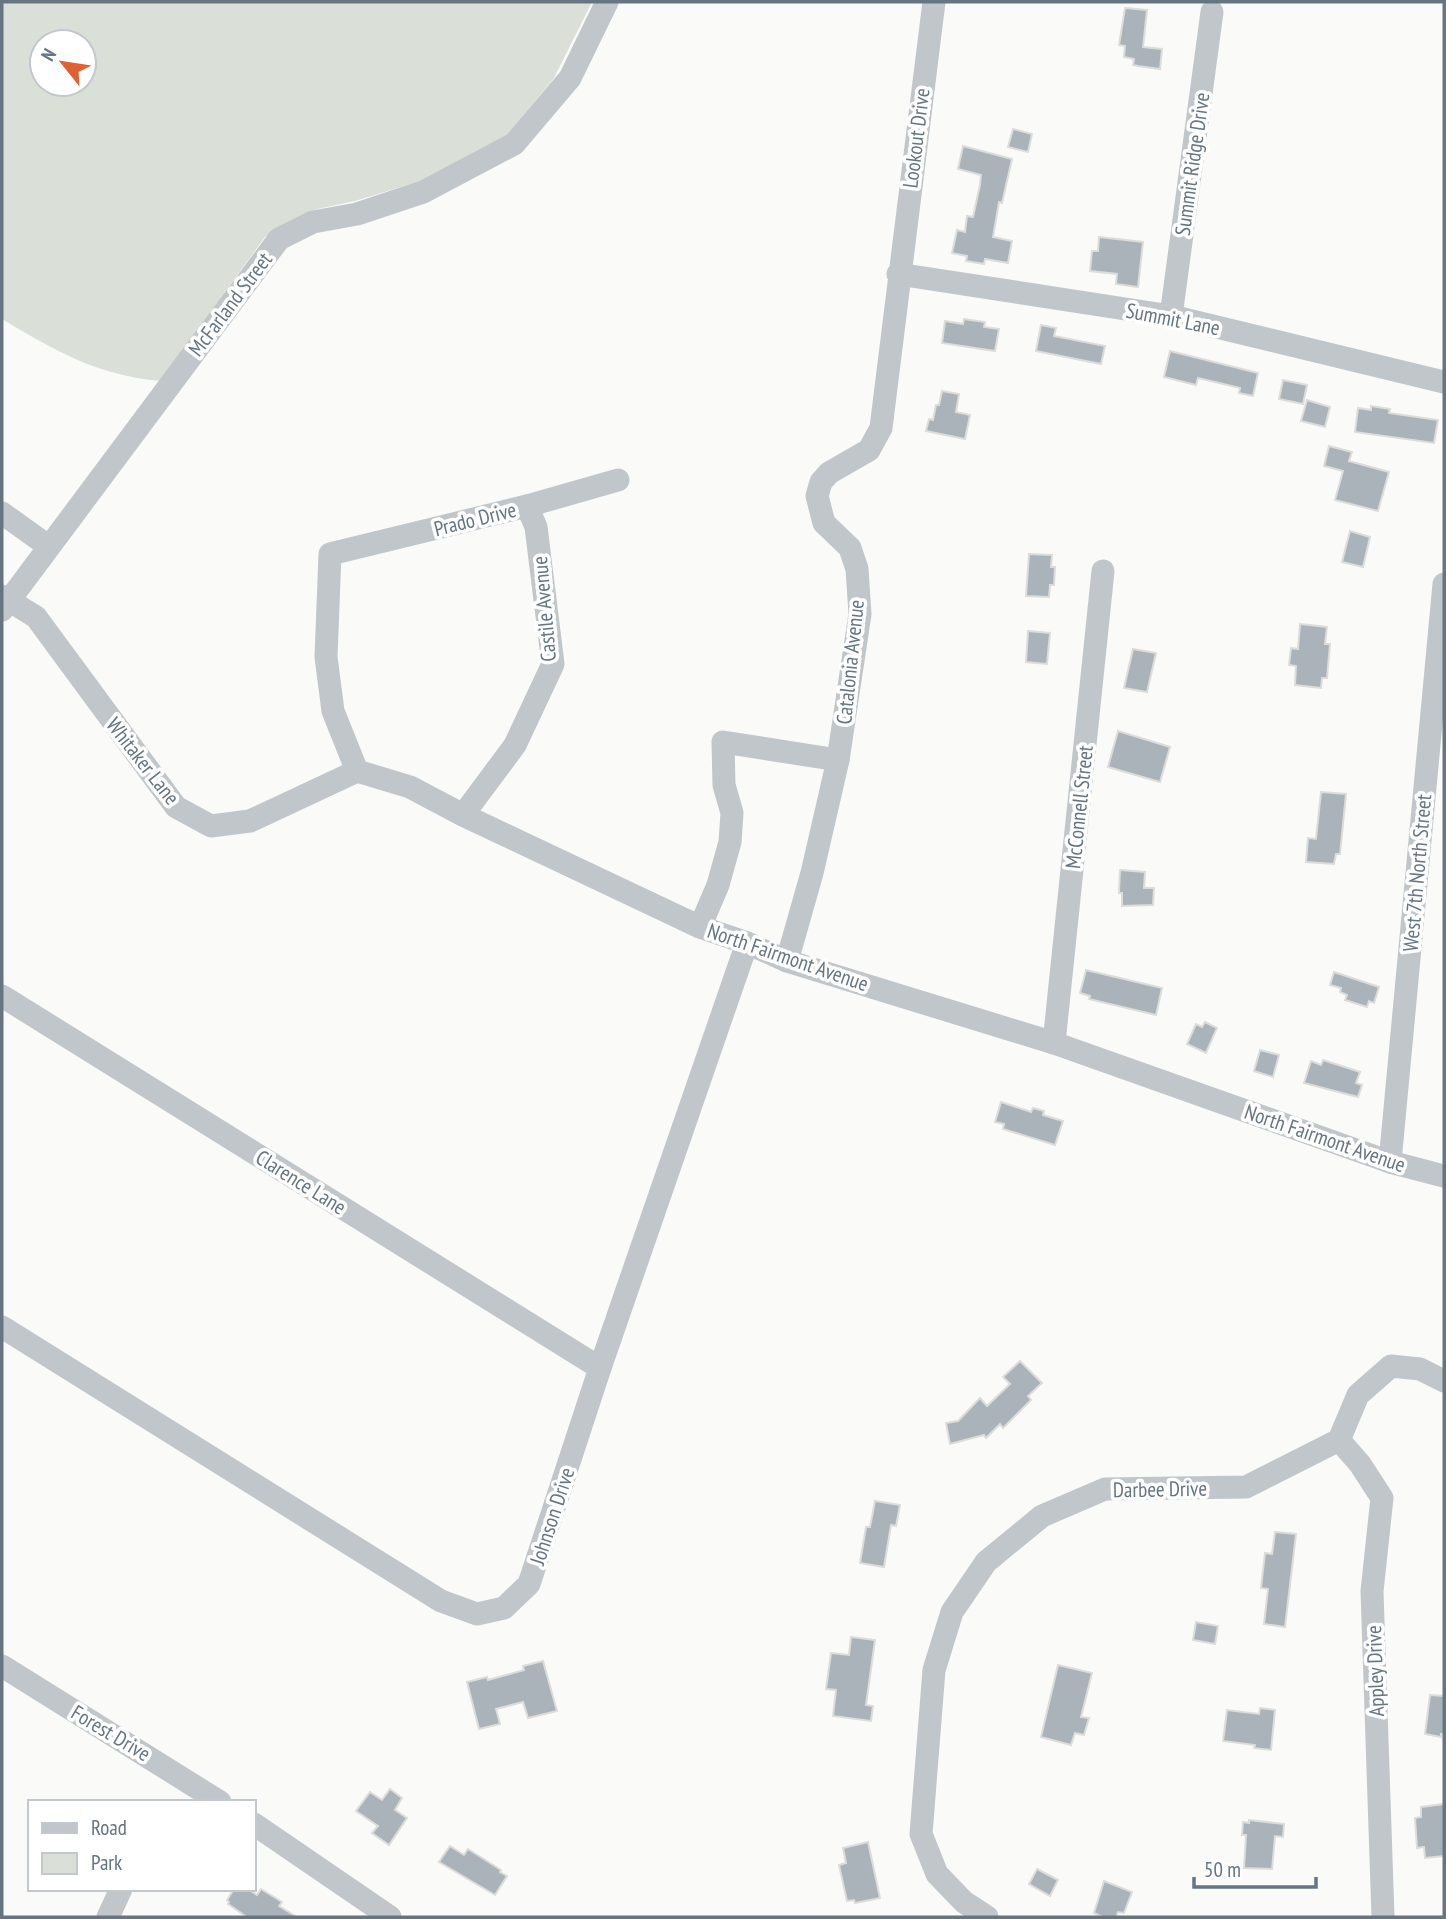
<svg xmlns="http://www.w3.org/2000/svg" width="1446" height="1919" font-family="'PT Sans Narrow',sans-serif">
<rect width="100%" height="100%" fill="#fafaf8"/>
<!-- green -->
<path fill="#dadfd7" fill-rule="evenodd" d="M2,2H592L554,78L507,135L417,182L355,201L317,209L292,220L265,237L160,381C97,375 55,351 2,319ZM42,42H84V84H42Z"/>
<!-- building -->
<g fill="#aab3b9" stroke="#dcdcda" stroke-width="2">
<path d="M1125,8L1147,10L1143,47L1162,49L1160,69L1138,66L1133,65L1134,59L1124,57L1125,46L1119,45Z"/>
<path d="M1013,129L1032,134L1028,152L1008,147Z"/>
<path d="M963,146L1012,159L1002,203L999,202L993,237L1012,241L1008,263L985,259L984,264L966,261L967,256L952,253L957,230L965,232L967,216L973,217L980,185L981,175L958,169Z"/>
<path d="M1099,237L1143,242L1138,287L1116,284L1117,274L1090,271L1092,251H1098Z"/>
<path d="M964,319L985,322L984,327L999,329L995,351L942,343L945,321L963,324Z"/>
<path d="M1041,325L1056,328L1054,336L1105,346L1101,364L1036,351Z"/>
<path d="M1170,351L1258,373L1253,396L1239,393L1240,388L1198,378L1196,385L1164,377Z"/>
<path d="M1283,380L1307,385L1303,404L1279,399Z"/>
<path d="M942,391L959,394L956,412L970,415L965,439L926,431L929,419L933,420L936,405H939Z"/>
<path d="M1307,400L1330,407L1325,427L1301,421Z"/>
<path d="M1371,406L1390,409L1389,413L1438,420L1434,443L1355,432L1358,408L1371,410Z"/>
<path d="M1329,446L1352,452L1349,461L1389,472L1378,511L1335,500L1343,471L1324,466Z"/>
<path d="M1350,531L1370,537L1363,567L1342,562Z"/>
<path d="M1029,554L1052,555L1051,567H1055L1054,585H1050L1049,597L1026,596Z"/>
<path d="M1300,624L1327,627L1325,644H1330L1327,678H1322L1321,688L1295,685L1296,666L1289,665L1291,648L1298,649Z"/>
<path d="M1028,631L1050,633L1047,664L1026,662Z"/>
<path d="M1133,649L1156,653L1147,692L1124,688Z"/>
<path d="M1118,731L1170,747L1160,782L1108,767Z"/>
<path d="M1321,792L1346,794L1340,854H1336L1334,864L1306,862L1308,838L1316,839Z"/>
<path d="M1120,870L1145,872L1144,888H1154L1153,905L1122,906V893H1119Z"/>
<path d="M1086,970L1162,988L1156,1015L1089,999L1090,996L1080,993Z"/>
<path d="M1334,972L1379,987L1374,1003L1369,1001L1367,1007L1345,1000L1347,995L1340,992L1341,988L1330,985Z"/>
<path d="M1205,1022L1217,1028L1206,1053L1187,1044L1196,1024L1202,1027Z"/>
<path d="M1260,1050L1279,1055L1273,1077L1254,1071Z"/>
<path d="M1323,1060L1360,1072L1356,1083L1362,1085L1358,1097L1304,1083L1311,1061L1321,1065Z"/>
<path d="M1001,1102L1031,1112L1033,1108L1044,1111L1043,1115L1063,1121L1055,1145L1003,1129L1004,1124L995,1122Z"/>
<path d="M1020,1361L1042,1383L1028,1396L1031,1400L1003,1428L1000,1424L986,1438L984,1435L950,1444L946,1423L958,1421L980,1398L987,1406L1010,1384L1003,1377Z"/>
<path d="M875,1501L900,1505L896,1526L891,1525L884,1567L860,1563L866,1527H870Z"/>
<path d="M1275,1532L1296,1534L1285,1627L1264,1624L1268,1589L1261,1588L1265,1553L1272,1554Z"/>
<path d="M1196,1622L1218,1626L1215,1644L1193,1640Z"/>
<path d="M851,1637L875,1640L866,1705L873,1706L871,1721L833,1716L836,1690L826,1689L831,1653L849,1655Z"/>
<path d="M543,1661L557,1711L528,1718L523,1702L496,1709L500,1724L479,1729L467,1682L487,1677L488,1680L524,1670L523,1666Z"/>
<path d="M1058,1665L1092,1673L1081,1717L1089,1718L1084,1735L1075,1733L1071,1745L1041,1737Z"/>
<path d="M1430,1695L1444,1696V1734H1441V1737L1425,1734Z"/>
<path d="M1260,1708L1275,1710L1271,1750L1254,1748L1255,1745L1223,1741L1227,1710L1259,1714Z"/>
<path d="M390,1789L402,1798L395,1810L407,1818L389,1845L372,1833L378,1826L356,1811L370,1792L382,1800Z"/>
<path d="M1444,1804V1856L1425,1858L1424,1847L1417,1848L1415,1818L1421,1817V1807Z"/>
<path d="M1249,1820L1284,1824L1283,1837L1275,1836L1272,1869L1244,1868L1246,1835H1242L1243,1822L1249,1823Z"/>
<path d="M868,1842L880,1898L855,1903L854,1900L847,1901L839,1865L846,1863L843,1848Z"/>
<path d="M450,1846L464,1855L468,1849L501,1870L500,1872L507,1876L495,1895L439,1862Z"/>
<path d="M1037,1869L1058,1880L1050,1896L1029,1884Z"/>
<path d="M1104,1881L1132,1892L1124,1913L1118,1912L1116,1917H1103L1094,1913Z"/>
<path d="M234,1889H248L257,1895L261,1889L282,1902L279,1906L297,1917H247L228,1904L229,1902L227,1900Z"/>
</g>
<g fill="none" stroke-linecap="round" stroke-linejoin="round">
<!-- minor -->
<g stroke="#c1c6ca" stroke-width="23">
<path d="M898,274L1171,316L1444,382"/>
<path d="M1171,316L1212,12"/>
<path d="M2,513L48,546"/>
<path d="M2,596L36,617L176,807L211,826L250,821L357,771"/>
<path d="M2,610L279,239L313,222L357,214L423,192L514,144L570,78L607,2"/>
<path d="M357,771L410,787L463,815L700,927L747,943L787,961L1054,1043L1390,1162L1444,1176"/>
<path d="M357,771L333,711L326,657L330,554L527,506L618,480"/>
<path d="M463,815L515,745L553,664L536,527L527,506"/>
<path d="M700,927L718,885L730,842L732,813L724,785L723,742L838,760"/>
<path d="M787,961L812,873L838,760L860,614L857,569L850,548L824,523L817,496L821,482L829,473L869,450L881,428L934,2"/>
<path d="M2,996L600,1368"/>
<path d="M1054,1043L1103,571"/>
<path d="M1390,1162L1444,584"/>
<path d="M2,1327L441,1601L477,1614L504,1608L529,1584L600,1368L747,943"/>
<path d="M1339,1440L1360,1464L1382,1498L1372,1591L1383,1917"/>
<path d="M2,1666L220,1802"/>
<path d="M254,1824L390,1917"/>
<path d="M108,1917L121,1889"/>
<path d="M987,1917L964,1902L937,1874L921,1834L934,1670L952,1612L986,1562L1042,1516L1105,1489L1246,1487L1339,1440L1358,1395L1391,1366L1420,1369L1444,1381"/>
</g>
</g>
<g text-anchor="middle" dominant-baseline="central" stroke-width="7" stroke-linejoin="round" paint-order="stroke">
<!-- street labels -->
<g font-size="21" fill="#667582" stroke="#fff">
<text transform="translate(916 138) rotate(-83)">Lookout Drive</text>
<text transform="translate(1192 164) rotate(-82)">Summit Ridge Drive</text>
<text transform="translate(230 304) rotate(-53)">McFarland Street</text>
<text transform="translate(1173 319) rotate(11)">Summit Lane</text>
<text transform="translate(475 519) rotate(-14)">Prado Drive</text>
<text transform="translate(544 609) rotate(-95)">Castile Avenue</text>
<text transform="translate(850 662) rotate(-84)">Catalonia Avenue</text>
<text transform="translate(143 761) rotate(52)">Whitaker Lane</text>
<text transform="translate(1079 807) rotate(-84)">McConnell Street</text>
<text transform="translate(1417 873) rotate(-85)">West 7th North Street</text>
<text transform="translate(788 957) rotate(19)">North Fairmont Avenue</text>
<text transform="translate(1325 1138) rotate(19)">North Fairmont Avenue</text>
<text transform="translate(301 1182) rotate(32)">Clarence Lane</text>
<text transform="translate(1160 1489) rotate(-1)">Darbee Drive</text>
<text transform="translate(552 1516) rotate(-72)">Johnson Drive</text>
<text transform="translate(1375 1671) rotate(-92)">Appley Drive</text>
<text transform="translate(111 1733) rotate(31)">Forest Drive</text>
</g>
</g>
<!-- border -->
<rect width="1446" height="1919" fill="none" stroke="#667582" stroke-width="7"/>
<!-- legend -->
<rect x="28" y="1800" width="228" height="91" fill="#ffffff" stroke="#c2c8cd" stroke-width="2"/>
<rect x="42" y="1823" width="35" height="10" fill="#c1c6ca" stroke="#c2c8cd" stroke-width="2"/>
<text x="91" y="1835" font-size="21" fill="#667582">Road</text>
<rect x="42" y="1853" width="35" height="21" fill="#dadfd7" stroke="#c2c8cd" stroke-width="2"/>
<text x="91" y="1870" font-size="21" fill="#667582">Park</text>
<!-- north arrow -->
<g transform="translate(63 63) rotate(300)"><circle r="33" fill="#ffffff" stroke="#c2c8cd" stroke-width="2"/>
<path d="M0-5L12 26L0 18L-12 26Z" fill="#df6133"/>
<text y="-10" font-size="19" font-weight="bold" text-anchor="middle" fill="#667582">N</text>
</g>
<!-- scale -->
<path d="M1194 1877v10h122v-10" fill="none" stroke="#667582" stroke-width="3.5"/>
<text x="1204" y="1877" font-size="21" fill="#667582" stroke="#ffffff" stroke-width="5" paint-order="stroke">50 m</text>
</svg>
